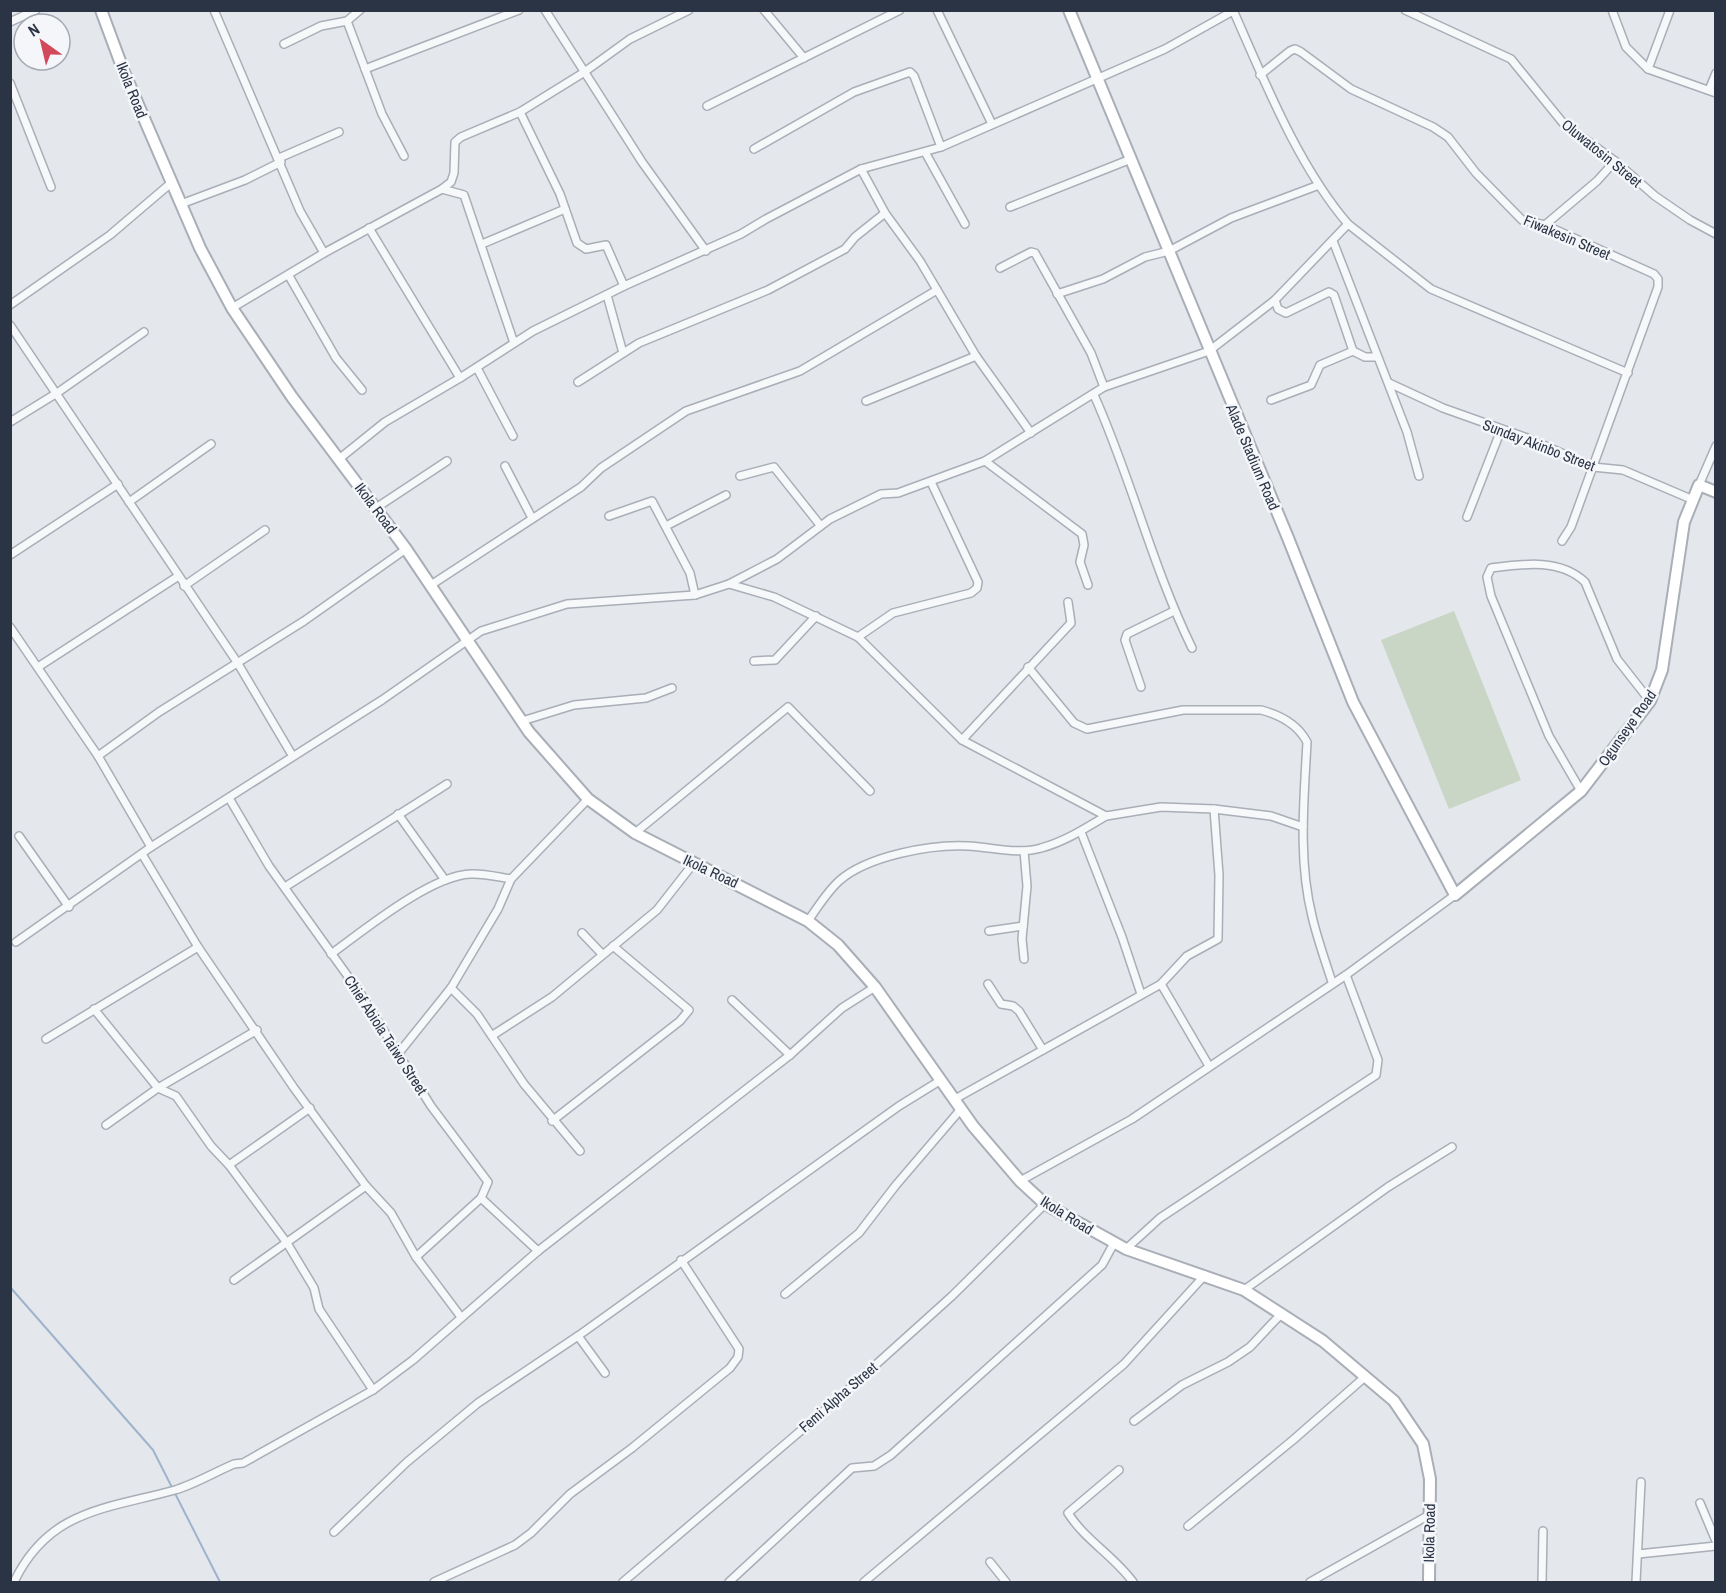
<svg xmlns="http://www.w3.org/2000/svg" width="1726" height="1593" font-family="'Archivo Narrow',sans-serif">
<rect width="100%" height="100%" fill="#e4e7ec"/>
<!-- garden -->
<path fill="#c9d6c5" d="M1454,611L1521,780L1449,809L1381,640Z"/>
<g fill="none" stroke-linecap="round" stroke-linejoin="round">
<!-- stream -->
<path stroke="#9fb4cc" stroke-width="2" d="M10,1287L153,1450L220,1582"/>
<defs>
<g id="street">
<path d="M214,10L300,211L324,253"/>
<path d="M545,10L642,162L706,251"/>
<path d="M764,10L804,58"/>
<path d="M937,10L992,124"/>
<path d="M1233,10C1264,80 1298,166 1348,224"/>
<path d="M1405,10L1511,59L1563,123L1615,161L1655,196L1690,220L1716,234"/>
<path d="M1612,10L1626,47L1648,69L1716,93"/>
<path d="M347,21L382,114L404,156"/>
<path d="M10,22L36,10"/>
<path d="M284,44L321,26L347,21L360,10"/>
<path d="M365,69L519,10"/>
<path d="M1648,69L1670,10"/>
<path d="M1260,75L1290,51L1295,49L1301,52L1351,89L1433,127L1448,137L1476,173L1522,220L1545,225L1654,274L1658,279V287L1571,527L1562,541"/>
<path d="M10,83L51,187"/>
<path d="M1709,90L1716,73"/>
<path d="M707,106L900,10"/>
<path d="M520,112L560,194L577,243L586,249L606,245L624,286"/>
<path d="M754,149L854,92L910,72L914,76L941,147"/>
<path d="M925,152L965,224"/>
<path d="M279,158L339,132"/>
<path d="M861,169L885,213L920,261L976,356L1031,433"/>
<path d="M442,189L464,195L514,343"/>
<path d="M181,204L245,180L281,162"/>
<path d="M1010,207L1131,159"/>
<path d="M1545,225L1597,181L1615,161"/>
<path d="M369,228L460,378"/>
<path d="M1333,241L1407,432L1419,476"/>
<path d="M482,244L565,209"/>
<path d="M1000,268L1031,252L1035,253L1091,353L1104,387"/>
<path d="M289,276L336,358L362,390"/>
<path d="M1057,294L1103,279L1145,257L1169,251L1231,218L1319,185"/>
<path d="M607,295L623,353"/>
<path d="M1275,300L1278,309L1286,313L1329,292L1334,295L1353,351"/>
<path d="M10,305L110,235L171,183"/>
<path d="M232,308L324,253L442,189L451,182L454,173L455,142L461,137L520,112L583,73L630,39L689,10"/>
<path d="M10,325L237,662L292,755"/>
<path d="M477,368L513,436"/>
<path d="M578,382L639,343L768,290L845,249L855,237L885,213"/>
<path d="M1389,383L1443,408L1530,439L1593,467L1623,470L1691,499"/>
<path d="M1094,395C1131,477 1152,566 1192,648"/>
<path d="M1271,400L1311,385L1320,365L1353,351L1365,357H1377"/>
<path d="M866,401L976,356"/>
<path d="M10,422L57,393L144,332"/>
<path d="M339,459L385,422L460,378L533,331L624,286L741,234L766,219L861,169L941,147L1165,49L1233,11"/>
<path d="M985,461L1082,534L1084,545L1080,562L1088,585"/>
<path d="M505,466L532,518"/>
<path d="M740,476L774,467L820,525"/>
<path d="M1699,485L1716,446"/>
<path d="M129,502L211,444"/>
<path d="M376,508L447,461"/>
<path d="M609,516L652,501L690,573L695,595"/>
<path d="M1467,517L1501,430"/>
<path d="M666,526L726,495"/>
<path d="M10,555L118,484"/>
<path d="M729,584L774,597L858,637L893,613L971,593L977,588L978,582L931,482"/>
<path d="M431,585L581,487L601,468L686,411L800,371L937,290"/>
<path d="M184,586L265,530"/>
<path d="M10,627L98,756L151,847"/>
<path d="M858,637L962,740L1106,816L1161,807L1214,809L1271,816L1303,827"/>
<path d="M754,661L775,660L816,616"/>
<path d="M38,667L177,577"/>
<path d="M1028,667L1074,723L1087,729L1183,710H1261C1280,715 1298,725 1307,742C1304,800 1298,860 1312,916C1317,938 1325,960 1332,982"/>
<path d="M1141,687L1125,640L1127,634L1174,611"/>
<path d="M522,721L574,705L646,698L672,688"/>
<path d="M962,740L1071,623L1068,602"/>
<path d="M98,756L159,712L304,621L406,549"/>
<path d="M1581,791L1549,736L1491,596L1487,577L1491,568C1522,564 1560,558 1585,582L1617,659L1650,701"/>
<path d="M229,798L269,866L362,996L431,1106L488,1182L481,1198L416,1257"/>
<path d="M398,814L445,880"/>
<path d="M1081,832L1122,937L1141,994"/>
<path d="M635,833L788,707L870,791"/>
<path d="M19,836L69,907"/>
<path d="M142,854L198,947L294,1088L366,1186L391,1213L416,1257L461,1317"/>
<path d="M285,887L447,784"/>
<path d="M808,921C817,908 827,892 839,881C867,856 931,844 968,846C992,847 1018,855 1041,848C1064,842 1086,828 1106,816"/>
<path d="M989,931L1023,926"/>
<path d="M582,933L602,954"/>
<path d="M16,942L151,847L382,700L481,631L567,604L695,595L729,584L777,559L830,519L881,494L898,493L985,461L1104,387L1209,351L1275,300L1348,224L1431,289L1628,373"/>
<path d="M331,954C364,930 430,876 470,874C483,873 498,877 511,879"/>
<path d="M1024,959L1022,939L1027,886L1024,851"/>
<path d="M988,984L1001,1004L1013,1006L1019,1011L1043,1050"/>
<path d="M1161,984L1209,1066"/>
<path d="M451,988L477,1014L524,1084L580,1151"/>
<path d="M732,1000L790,1055"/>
<path d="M94,1009L158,1088L176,1096L211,1146L229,1165L287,1243L314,1288L319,1309L373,1390"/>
<path d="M493,1035L552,997L657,910L693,864"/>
<path d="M46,1039L198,947"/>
<path d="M398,1054L451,988L498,909L511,879L588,799"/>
<path d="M955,1099L1161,984L1187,956L1218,939L1219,875L1214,809"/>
<path d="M552,1121L680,1021L689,1010L613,946"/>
<path d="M106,1125L158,1088L257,1030"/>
<path d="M229,1165L310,1108"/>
<path d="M1020,1181L1132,1119L1346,975L1455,895"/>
<path d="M481,1198L538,1251"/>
<path d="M1126,1249L1160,1218L1376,1075L1378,1060L1346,975"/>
<path d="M234,1280L366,1186"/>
<path d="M1244,1290L1388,1187L1452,1147"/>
<path d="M785,1294L859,1233L896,1185L961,1109"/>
<path d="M578,1336L605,1373"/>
<path d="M1134,1421L1182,1385L1228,1362L1250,1347L1282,1313"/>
<path d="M1119,1470L1068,1513C1085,1540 1114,1556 1133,1582"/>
<path d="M1700,1503L1716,1541"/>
<path d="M1188,1526L1293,1440L1366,1376"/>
<path d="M334,1532L407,1462L478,1403L578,1336L899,1106L941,1080"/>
<path d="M1638,1554L1716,1546"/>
<path d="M990,1562L1006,1582"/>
<path d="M14,1582C49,1509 107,1509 175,1490C195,1484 215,1472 234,1464L243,1463L373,1390L413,1360L538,1251L790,1055L842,1008L875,987"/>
<path d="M434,1582L515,1545L531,1533L570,1494L632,1448L730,1368L738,1357L739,1349L681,1260"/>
<path d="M623,1582L831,1405L952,1296L1045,1204"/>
<path d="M729,1582L852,1468L874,1466L891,1455L1102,1265L1114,1243"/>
<path d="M864,1582L1124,1364L1205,1275"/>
<path d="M1310,1582L1429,1515"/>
<path d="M1542,1582L1543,1531"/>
<path d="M1636,1582L1641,1482"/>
</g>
<g id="secondary">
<path d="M101,10L124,72L200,248L232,308L292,397L406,549L529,732L588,799L635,833L808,921L838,945L875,987L973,1126L1020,1181L1045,1204L1126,1249L1244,1290L1323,1341L1394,1401L1423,1444L1430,1479L1429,1582"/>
<path d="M1069,10L1288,538L1353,702L1455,895L1581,791L1650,701L1662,670L1684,522L1699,485L1716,492"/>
</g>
</defs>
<!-- street casing -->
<use href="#street" stroke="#a9aeb7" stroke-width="10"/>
<!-- secondary casing -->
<use href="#secondary" stroke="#a9aeb7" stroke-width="14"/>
<!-- street -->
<use href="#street" stroke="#f7f8fa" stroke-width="7"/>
<!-- secondary -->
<use href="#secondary" stroke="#fff" stroke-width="10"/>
</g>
<g text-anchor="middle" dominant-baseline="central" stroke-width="5" stroke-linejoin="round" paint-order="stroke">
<!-- street labels -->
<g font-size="15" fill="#2b3445" stroke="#f4f6f9">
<text transform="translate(132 90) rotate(68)">Ikola Road</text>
<text transform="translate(1602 153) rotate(39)">Oluwatosin Street</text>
<text transform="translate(1567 237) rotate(23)">Fiwakesin Street</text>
<text transform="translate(1539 445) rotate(21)">Sunday Akinbo Street</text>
<text transform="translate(1253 457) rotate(67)">Alade Stadium Road</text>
<text transform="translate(376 508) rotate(53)">Ikola Road</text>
<text transform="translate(1627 728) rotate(-55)">Ogunseye Road</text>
<text transform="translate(711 871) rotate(25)">Ikola Road</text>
<text transform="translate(386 1035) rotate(57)">Chief Abiola Taiwo Street</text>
<text transform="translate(1067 1215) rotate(32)">Ikola Road</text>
<text transform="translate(838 1397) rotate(-41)">Femi Alpha Street</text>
<text transform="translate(1429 1533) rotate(-89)">Ikola Road</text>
</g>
</g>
<!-- border -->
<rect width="1726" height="1593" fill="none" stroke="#2b3445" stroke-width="24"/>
<!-- north arrow -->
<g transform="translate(42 42) rotate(326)"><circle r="28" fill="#f4f6f9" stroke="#a4a8b1" stroke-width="1.5"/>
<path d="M0-4.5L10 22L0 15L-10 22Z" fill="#d1495b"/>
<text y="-9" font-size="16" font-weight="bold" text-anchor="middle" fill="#2b3445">N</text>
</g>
</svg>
